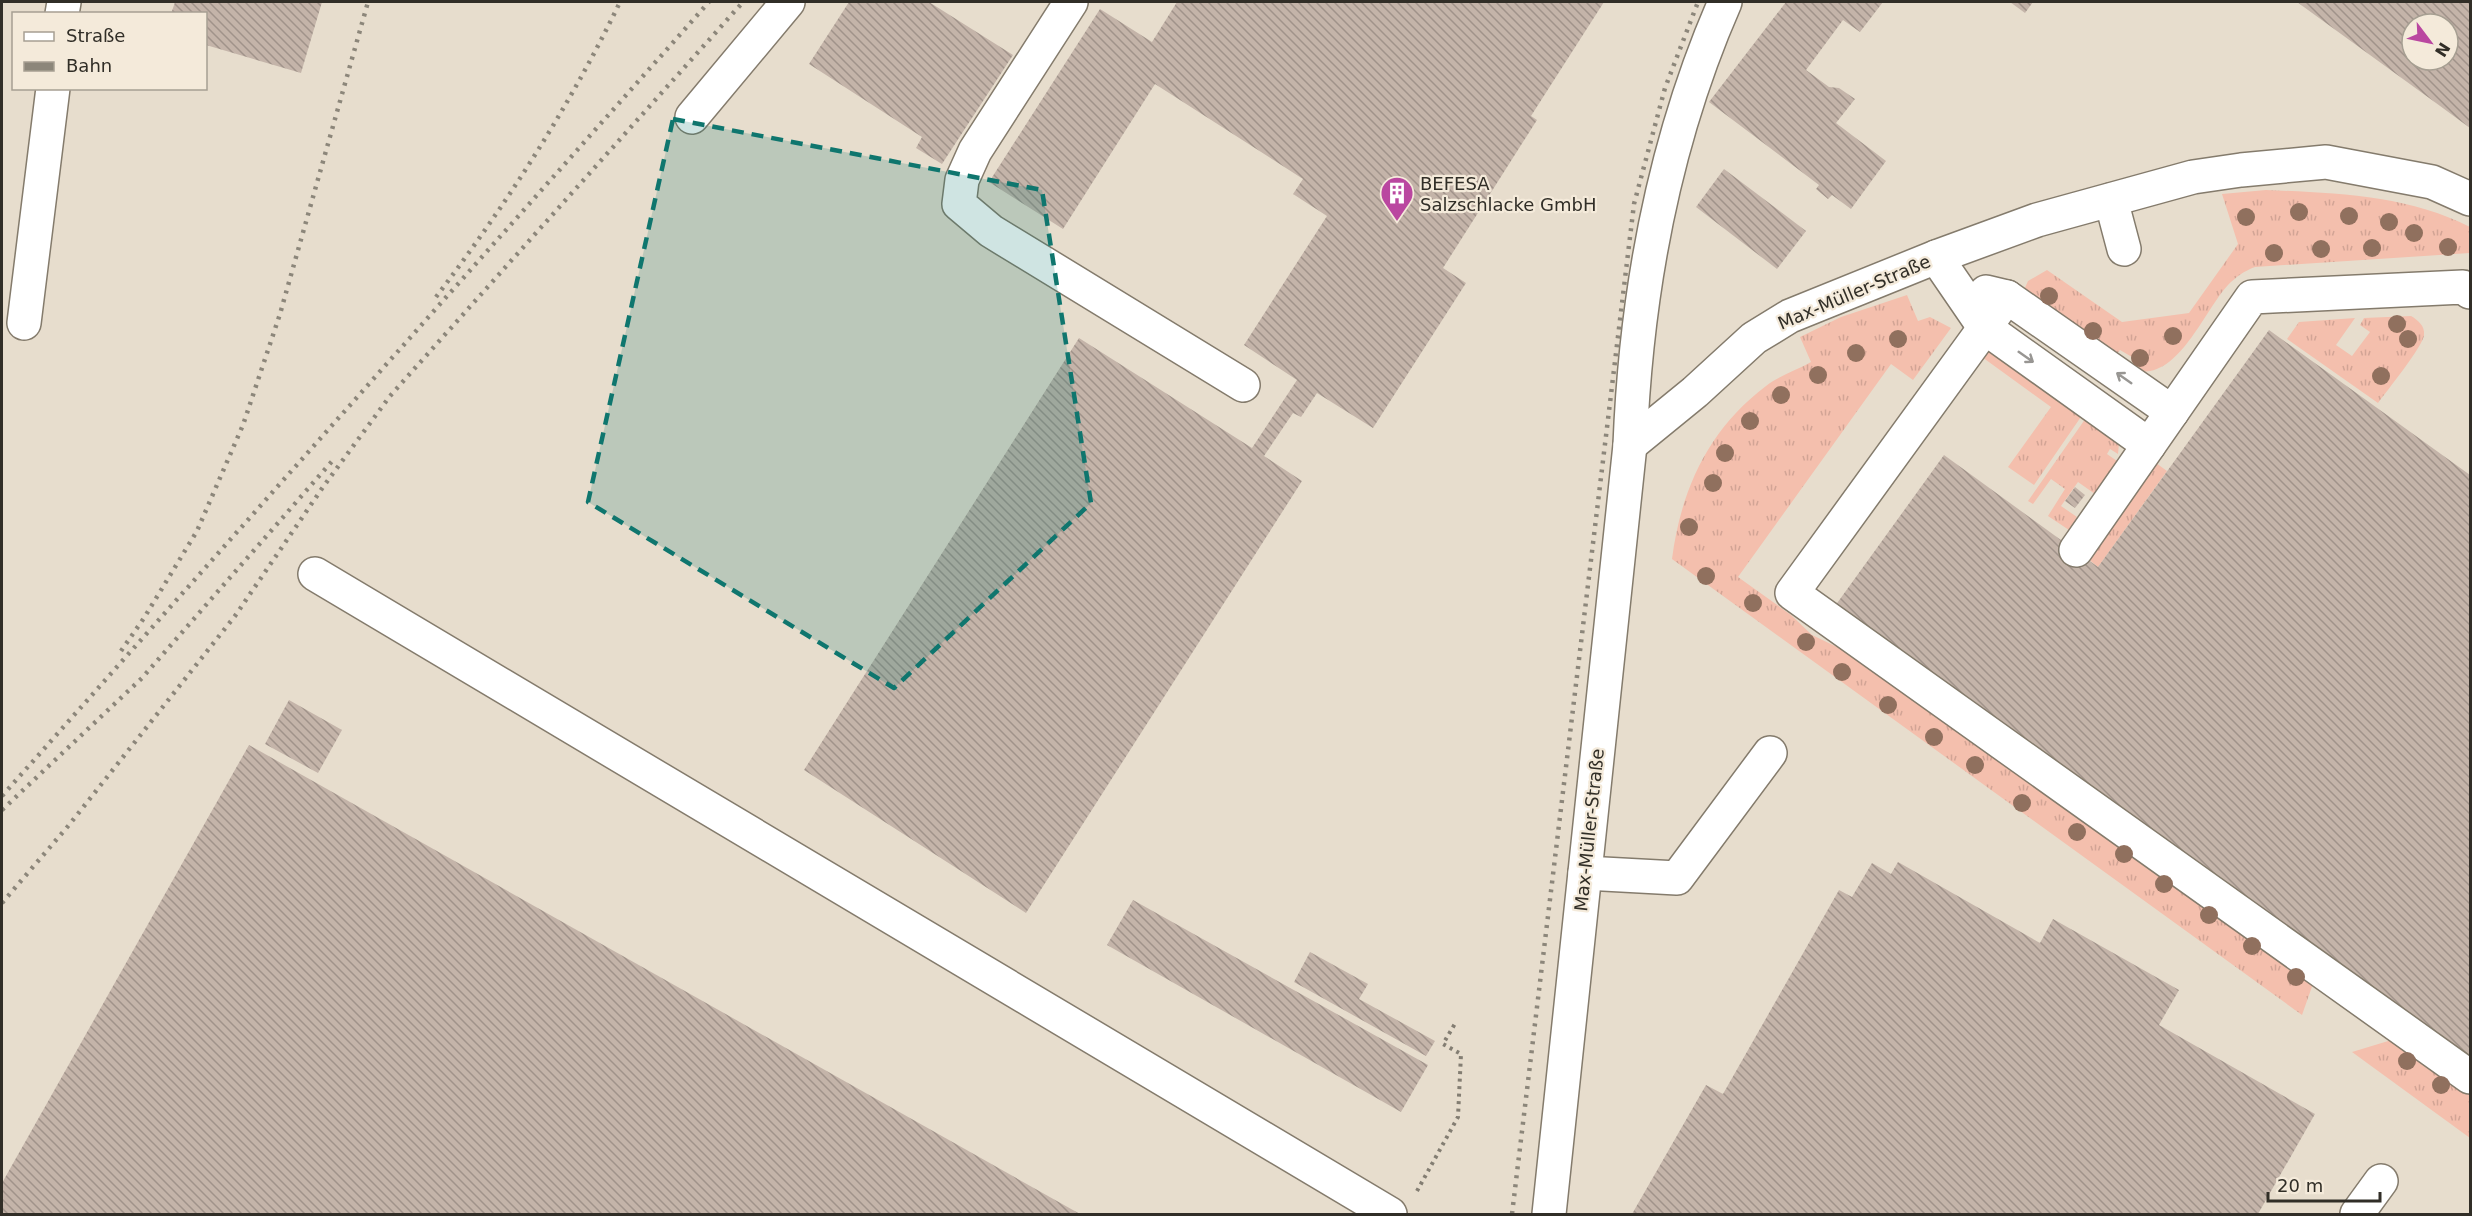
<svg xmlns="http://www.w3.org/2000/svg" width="2472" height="1216" font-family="'DejaVu Sans',sans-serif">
<defs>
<pattern id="grass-tufts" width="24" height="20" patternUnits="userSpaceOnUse" patternTransform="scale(1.5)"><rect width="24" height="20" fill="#f4bfad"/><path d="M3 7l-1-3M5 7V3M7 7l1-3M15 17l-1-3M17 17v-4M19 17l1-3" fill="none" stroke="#d2a495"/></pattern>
<pattern id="building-back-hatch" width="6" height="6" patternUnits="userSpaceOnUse" patternTransform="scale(1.5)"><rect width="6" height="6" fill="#c4b4a9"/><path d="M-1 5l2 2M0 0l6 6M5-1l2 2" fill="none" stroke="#a0938a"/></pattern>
</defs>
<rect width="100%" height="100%" fill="#e7ddcd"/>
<!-- grass -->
<g fill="url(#grass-tufts)">
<path d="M2266,190C2336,193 2407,195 2470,227V253L2255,267C2244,271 2236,277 2228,285C2203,312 2177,384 2132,370L2137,360L2120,350L2113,359L2024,290L2028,281L2047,270L2122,322L2189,313L2238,244L2222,194Z"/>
<path d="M1907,295L1918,321L1930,317L1951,328L1913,380L1891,364L1738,577L1791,615L1812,635L1887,671L2315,978L2302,1015L1672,559C1681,489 1709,429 1766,386C1779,376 1797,370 1811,362L1800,337L1841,317Z"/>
<path d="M2411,316C2418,320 2425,326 2424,335C2424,345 2386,392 2378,403L2287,339L2299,322L2355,318L2336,345L2352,356L2370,332L2360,325L2364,318Z"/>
<path d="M1989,347L2085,411L2034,485L2008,467L2051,407L1982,357Z"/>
<path d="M2088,415L2119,443L2118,454L2110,449L2107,454L2117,461L2095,494L2078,482L2061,506L2077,517L2069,530L2048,516L2065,489L2051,479L2033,504L2028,501Z"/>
<path d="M2156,463L2167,471L2098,567L2087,558Z"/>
<path d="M2398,1038L2470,1090V1138L2352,1052Z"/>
</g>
<!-- building -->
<g fill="url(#building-back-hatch)" fill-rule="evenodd">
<path d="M175,2H322L301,73L206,45V14H171Z"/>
<path d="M849,2H929L1013,55L942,164L916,148L922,137L809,64Z"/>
<path d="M1177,2H1604L1531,116L1537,120L1443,268L1466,283L1373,428L1317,393L1301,417L1293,413L1264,456L1302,481L1026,913L804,770L1079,338L1252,448L1297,380L1244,345L1327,216L1293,194L1303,179L1155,84L1063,229L989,182L1100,9L1152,42Z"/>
<path d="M1786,2H1883L1860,32L1843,20L1806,70L1829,87L1839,88L1855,99L1836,123L1886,161L1851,209L1832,195L1828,199L1816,189L1819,185L1709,102Z"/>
<path d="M2010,2H2033L2025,13Z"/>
<path d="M2297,2H2470V128L2436,103ZM2412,24H2448V60H2412Z"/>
<path d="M1724,169L1806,231L1777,269L1696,207Z"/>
<path d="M2269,330L2470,475V1064L1835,606L1944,455L2098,567Z"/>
<path d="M2075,487L2085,495L2075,508L2065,501Z"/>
<path d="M289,700L342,730L318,773L265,744Z"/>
<path d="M249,745L1080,1214H2V1183Z"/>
<path d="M1898,862L2040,943L2053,919L2179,990L2159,1025L2315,1114L2258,1214H1632L1706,1085L1723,1094L1839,890L1852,897L1872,863L1891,874Z"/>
<path d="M1133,900L1428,1065L1401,1112L1107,945Z"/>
<path d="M1310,952L1368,984L1359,999L1435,1041L1426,1056L1294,982Z"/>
</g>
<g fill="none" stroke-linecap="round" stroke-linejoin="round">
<defs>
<g id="minor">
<path d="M1071,2L975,151L962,180L959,204L991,231L1243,385"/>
<path d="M62,14L64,2"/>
<path d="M692,117L788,2"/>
<path d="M2111,200L2124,249"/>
<path d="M1936,257L1984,327L2149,445"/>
<path d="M1986,292L2007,297L2172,412"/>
<path d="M2007,297L1792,593L2470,1077"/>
<path d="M24,323L53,88"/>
<path d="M1630,445L1695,392L1754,338L1790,316L1936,257L2037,220L2193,177L2241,170L2326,162L2432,182L2470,199"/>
<path d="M2076,550L2252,297L2463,287L2470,292"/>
<path d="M315,574L1390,1214"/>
<path d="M1585,873L1677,878L1770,753"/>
<path d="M1549,1214L1630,445C1636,293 1664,141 1725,2"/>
<path d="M2357,1214L2381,1181"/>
</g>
</defs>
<!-- minor casing -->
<use href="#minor" stroke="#847b6c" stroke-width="36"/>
<!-- path -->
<path stroke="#837d72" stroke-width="4" stroke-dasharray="3 4.5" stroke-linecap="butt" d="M1417,1191L1458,1117L1461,1054L1443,1044L1456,1022"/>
<!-- minor -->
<use href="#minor" stroke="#fff" stroke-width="33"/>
<!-- rail -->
<g stroke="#8c867a" stroke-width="4.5" stroke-dasharray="3 6" stroke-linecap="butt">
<path d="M436,297C506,205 570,106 620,2"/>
<path d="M121,651L144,618L197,531L243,425L280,314L368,2"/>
<path d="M2,796L709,2"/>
<path d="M2,810L142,678L334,459"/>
<path d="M2,903L69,825L235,616L323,487L390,396L743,2"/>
<path d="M1512,1214L1634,204L1665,88L1698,2"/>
</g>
</g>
<!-- trees -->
<g fill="#90705e">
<circle cx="2299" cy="212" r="9"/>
<circle cx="2349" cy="216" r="9"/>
<circle cx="2246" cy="217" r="9"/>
<circle cx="2389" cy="222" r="9"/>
<circle cx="2414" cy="233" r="9"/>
<circle cx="2448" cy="247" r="9"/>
<circle cx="2372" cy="248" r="9"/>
<circle cx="2321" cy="249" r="9"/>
<circle cx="2274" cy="253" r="9"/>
<circle cx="2049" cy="296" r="9"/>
<circle cx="2397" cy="324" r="9"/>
<circle cx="2093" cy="331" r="9"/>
<circle cx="2173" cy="336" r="9"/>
<circle cx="1898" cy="339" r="9"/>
<circle cx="2408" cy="339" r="9"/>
<circle cx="1856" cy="353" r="9"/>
<circle cx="2140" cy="358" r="9"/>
<circle cx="1818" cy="375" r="9"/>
<circle cx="2381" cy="376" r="9"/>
<circle cx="1781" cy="395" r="9"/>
<circle cx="1750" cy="421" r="9"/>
<circle cx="1725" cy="453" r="9"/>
<circle cx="1713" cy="483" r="9"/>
<circle cx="1689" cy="527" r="9"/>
<circle cx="1706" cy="576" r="9"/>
<circle cx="1753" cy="603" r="9"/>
<circle cx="1806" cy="642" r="9"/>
<circle cx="1842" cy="672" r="9"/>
<circle cx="1888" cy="705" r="9"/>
<circle cx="1934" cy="737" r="9"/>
<circle cx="1975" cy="765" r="9"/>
<circle cx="2022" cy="803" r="9"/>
<circle cx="2077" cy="832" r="9"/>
<circle cx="2124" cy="854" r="9"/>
<circle cx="2164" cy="884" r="9"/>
<circle cx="2209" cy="915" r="9"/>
<circle cx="2252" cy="946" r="9"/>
<circle cx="2296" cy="977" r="9"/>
<circle cx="2407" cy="1061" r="9"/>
<circle cx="2441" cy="1085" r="9"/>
</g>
<!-- one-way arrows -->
<defs><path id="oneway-shaft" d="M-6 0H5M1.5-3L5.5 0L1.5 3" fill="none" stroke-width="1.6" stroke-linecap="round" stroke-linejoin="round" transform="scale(1.5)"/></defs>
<g stroke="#989693">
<use href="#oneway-shaft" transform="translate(2026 357) rotate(35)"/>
<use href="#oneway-shaft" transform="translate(2124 378) rotate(-145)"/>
</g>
<!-- marked area -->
<path fill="#0f766e" fill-opacity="0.2" stroke="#0f766e" stroke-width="4.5" stroke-dasharray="12 8" stroke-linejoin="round" d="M673,119L1042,190L1091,503L894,688L588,502Z"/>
<!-- icons -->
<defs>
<symbol id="building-pin" viewBox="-11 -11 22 30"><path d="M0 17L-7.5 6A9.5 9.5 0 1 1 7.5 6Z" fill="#ba47a0" stroke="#f4eada"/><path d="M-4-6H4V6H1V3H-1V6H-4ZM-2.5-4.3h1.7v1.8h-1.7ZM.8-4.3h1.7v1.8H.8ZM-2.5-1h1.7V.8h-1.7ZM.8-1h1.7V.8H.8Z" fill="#fff"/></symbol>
</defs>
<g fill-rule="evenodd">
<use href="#building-pin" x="1378" y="174" width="38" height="52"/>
</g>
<g text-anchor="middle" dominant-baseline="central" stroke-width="4.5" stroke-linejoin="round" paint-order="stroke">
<!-- poi labels -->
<g font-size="18" fill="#312e27" stroke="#f4eada" text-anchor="start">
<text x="1420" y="183">BEFESA<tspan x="1420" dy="21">Salzschlacke GmbH</tspan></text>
</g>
<!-- street labels -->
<g font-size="18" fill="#312e27" stroke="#f4eada">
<text transform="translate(1854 292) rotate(-23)">Max-Müller-Straße</text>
<text transform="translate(1589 830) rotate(-84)">Max-Müller-Straße</text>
</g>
</g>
<!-- border -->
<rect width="2472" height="1216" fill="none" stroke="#312e27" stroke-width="6"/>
<!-- legend -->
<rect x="12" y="12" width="195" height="78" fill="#f4eada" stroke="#a69f92" stroke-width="1.5"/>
<rect x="24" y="32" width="30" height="9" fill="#ffffff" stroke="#a69f92" stroke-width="1.5"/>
<text x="66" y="42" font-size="18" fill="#312e27">Straße</text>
<rect x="24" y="62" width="30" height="9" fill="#8c867a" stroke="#a69f92" stroke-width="1.5"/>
<text x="66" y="72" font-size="18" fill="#312e27">Bahn</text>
<!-- north arrow -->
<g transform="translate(2430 42) rotate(122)"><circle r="28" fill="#f4eada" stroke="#a69f92" stroke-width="1.5"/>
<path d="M0-4.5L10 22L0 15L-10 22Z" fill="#ba47a0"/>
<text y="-9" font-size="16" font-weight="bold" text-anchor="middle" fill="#312e27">N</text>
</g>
<!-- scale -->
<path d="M2268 1192v9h112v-9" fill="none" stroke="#312e27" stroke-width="3"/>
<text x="2277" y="1192" font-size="18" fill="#312e27" stroke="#f4eada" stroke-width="4.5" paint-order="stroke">20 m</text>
</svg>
